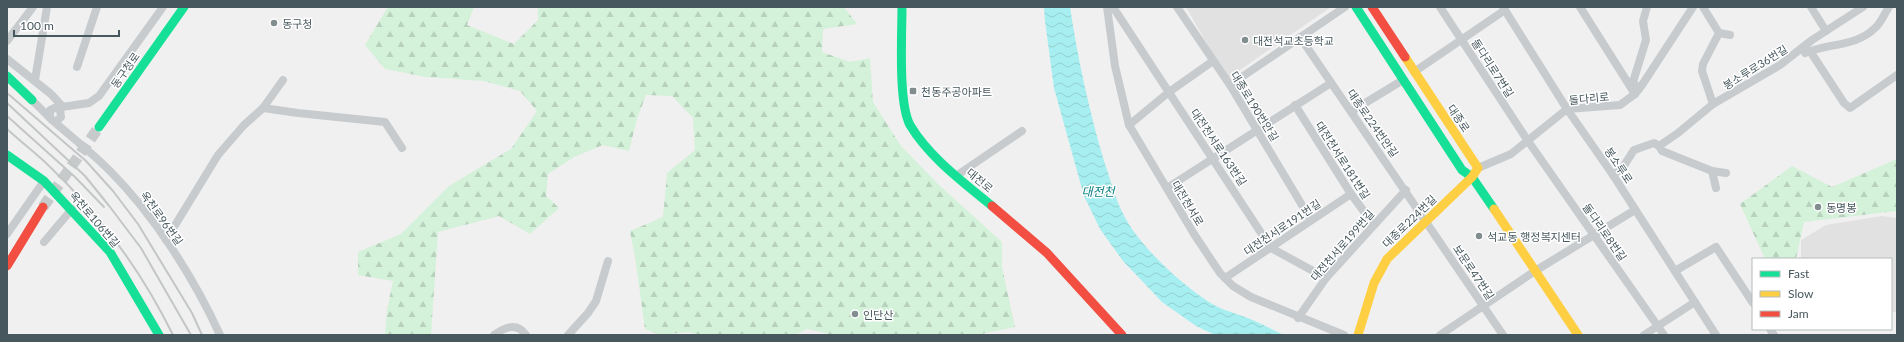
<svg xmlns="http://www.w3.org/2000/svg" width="1904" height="342" font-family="Lato,'Noto Sans KR',sans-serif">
<defs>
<pattern id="forest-firs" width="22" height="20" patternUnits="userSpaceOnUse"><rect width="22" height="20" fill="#d4f1d9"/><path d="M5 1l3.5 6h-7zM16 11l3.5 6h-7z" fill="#b7d1bd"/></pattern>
<pattern id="water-waves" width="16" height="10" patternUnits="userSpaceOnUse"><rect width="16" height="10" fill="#a7eef0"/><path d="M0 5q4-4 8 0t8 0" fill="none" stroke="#91ced0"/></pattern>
</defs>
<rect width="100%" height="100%" fill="#f1f0f0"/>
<!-- education -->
<g fill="#e2e1e2">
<path d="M1186,7H1331L1227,79Z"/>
<path d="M1882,216L1897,218V312H1891V259H1801V240L1826,225Z"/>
</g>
<!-- forest -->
<g fill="url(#forest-firs)">
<path d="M388,7H474L467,25L514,44L538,20V7H844L857,24L823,29L822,52L850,62L870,58L873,102L901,146L939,185L1002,242V267L1015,327L976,335H834L807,329L795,335H700L688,332L661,335L645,329L635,257L630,231L663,217L667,173L695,150L693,118L672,96L646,95L637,119L629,151L603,145L574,157L548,174L546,196L559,208L530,234L499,216L438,232L431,335H385L387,310L393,281L358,275V252L401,234L449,186L511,149L537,111L520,91L484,81L426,77L385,69L365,45Z"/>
<path d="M1897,159V211L1804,222L1796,259H1765L1740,204L1792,166L1832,187Z"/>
</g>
<!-- water -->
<path fill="url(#water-waves)" d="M1044,7H1070C1078,60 1089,110 1104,161C1111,181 1116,203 1127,221C1143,249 1186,289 1214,305C1227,312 1243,315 1257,322C1266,326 1275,331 1284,335H1215L1196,326L1162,302L1123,261L1100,229L1084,196L1054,88L1045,21Z"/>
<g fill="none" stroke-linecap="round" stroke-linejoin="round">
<!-- secondary-tunnel -->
<path stroke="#c6cacb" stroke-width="11" stroke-dasharray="11 5.5" stroke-linecap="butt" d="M43,207L99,127"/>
<!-- street -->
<g stroke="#c7cbcd" stroke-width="8">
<path d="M1107,7L1115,66L1129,125L1194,234L1220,273L1233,286L1251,297L1344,335"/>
<path d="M1113,7L1271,248L1326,278"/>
<path d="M1177,7L1230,85L1311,220"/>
<path d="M1440,7L1528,141L1664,335"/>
<path d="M1503,7L1567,109L1613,175L1716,335"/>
<path d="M1580,7L1635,94"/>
<path d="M1703,7L1719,33L1703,64L1702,71L1713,104"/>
<path d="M1811,7L1826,31"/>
<path d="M1719,33L1730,35"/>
<path d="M1300,37L1503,335"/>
<path d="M7,41L33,7"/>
<path d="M1810,51L1844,103L1850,108L1897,75"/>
<path d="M1805,53C1828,43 1856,47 1875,28C1881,23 1884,14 1889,7"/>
<path d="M7,59L51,94L62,106"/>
<path d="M77,67L97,7"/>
<path d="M1414,72L1505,10"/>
<path d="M35,80L47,7"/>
<path d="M1230,85L1345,7"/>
<path d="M1639,89L1633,82L1646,40L1643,21L1647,7"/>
<path d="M32,100L50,118"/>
<path d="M1295,105L1351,194L1374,225"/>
<path d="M55,108L89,103L99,96L163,7"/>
<path d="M263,108L298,113L385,122L402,148"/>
<path d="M1352,111L1403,80"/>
<path d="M52,120L57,121L61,117L60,109L55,108L50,110V118C70,136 91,152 110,171C154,215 194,278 220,335"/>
<path d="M1129,125L1169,92L1213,61"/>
<path d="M1659,146L1662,151L1712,171L1716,188"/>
<path d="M1478,168L1511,154L1567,109L1620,105L1635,94L1642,85L1693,7"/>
<path d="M1712,171L1726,173"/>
<path d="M1613,175L1623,167L1634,150L1654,143L1659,146L1678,133L1713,104L1780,65L1812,40L1863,7"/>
<path d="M956,176L1022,131"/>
<path d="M1167,188L1331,83"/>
<path d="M7,234L44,181"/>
<path d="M166,240L218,155L244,125L263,108L283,80"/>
<path d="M44,242L72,209"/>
<path d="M1675,271L1716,247L1753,303"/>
<path d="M1225,278L1351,194"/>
<path d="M1298,318L1326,278L1406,190"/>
<path d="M1770,329L1774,335"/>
<path d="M494,335C505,327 517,322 526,335"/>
<path d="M568,335L588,313L596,301L608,261"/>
<path d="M1440,335L1535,271L1635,210"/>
<path d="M1644,335L1695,302"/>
</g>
<!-- fast -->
<g stroke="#16e098" stroke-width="9">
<path d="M902,7C902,35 898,103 910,125C929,157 963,182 992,206"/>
<path d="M1356,7L1462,170L1472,177L1494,209"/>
<path d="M7,76L32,100"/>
<path d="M99,127L184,7"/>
<path d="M7,155L44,181L110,252L159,335"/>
</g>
<!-- slow -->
<g stroke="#ffcf43" stroke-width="9">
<path d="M1494,209L1578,335"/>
<path d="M1358,335L1374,283L1387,259L1472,177L1478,168L1405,57"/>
</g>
<!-- jam -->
<g stroke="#f24e42" stroke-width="9">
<path d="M1372,7L1405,57"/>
<path d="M992,206L1047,253L1122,335"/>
<path d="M7,266L43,207"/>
</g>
<!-- rail -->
<g stroke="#c3c6c7" stroke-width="2">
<path d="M7,93L86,161L113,191L138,224L192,313L202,335"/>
<path d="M7,103L85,176L110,207L141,248L191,335"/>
<path d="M7,116L75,177L104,207"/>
<path d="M7,129C20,141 34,152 46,163C98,212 142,272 173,335"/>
</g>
</g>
<!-- markers -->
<g fill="#828d90" stroke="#fff" stroke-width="1.5">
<circle cx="274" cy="23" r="4"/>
<circle cx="1245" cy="40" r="4"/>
<rect x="909" y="87" width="8" height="8" rx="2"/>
<circle cx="1818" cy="207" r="4"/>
<circle cx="1479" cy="236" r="4"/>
<circle cx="855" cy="314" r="4"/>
</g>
<g text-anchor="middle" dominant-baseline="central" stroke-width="3" stroke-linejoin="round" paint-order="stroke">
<!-- poi labels -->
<g font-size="11" fill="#46575d" stroke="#fff" text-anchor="start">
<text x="282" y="23">동구청</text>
<text x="1253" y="40">대전석교초등학교</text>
<text x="921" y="91">천동주공아파트</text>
<text x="1826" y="207">동명봉</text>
<text x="1487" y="236">석교동 행정복지센터</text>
<text x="863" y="314">인단산</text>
</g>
<!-- street labels -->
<g font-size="11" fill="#46575d" stroke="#fff">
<text transform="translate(1755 67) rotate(-32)">봉소루로36번길</text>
<text transform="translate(1493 68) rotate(57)">돌다리로7번길</text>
<text transform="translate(125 70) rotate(-55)">동구청로</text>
<text transform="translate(1589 98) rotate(-6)">돌다리로</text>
<text transform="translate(1255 106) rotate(58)">대종로190번안길</text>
<text transform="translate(1459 118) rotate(56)">대종로</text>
<text transform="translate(1373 123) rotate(55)">대종로224번안길</text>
<text transform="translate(1219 147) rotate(56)">대전천서로163번길</text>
<text transform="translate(1343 160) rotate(57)">대전천서로181번길</text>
<text transform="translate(1619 165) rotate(56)">봉소루로</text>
<text transform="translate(980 180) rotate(40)">대전로</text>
<text transform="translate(1188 203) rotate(59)">대전천서로</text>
<text transform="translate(162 218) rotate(54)">옥천로96번길</text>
<text transform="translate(95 219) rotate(49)">옥천로106번길</text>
<text transform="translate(1409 221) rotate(-44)">대종로224번길</text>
<text transform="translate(1282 227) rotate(-34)">대전천서로191번길</text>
<text transform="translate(1605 232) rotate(55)">돌다리로8번길</text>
<text transform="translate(1342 245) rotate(-49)">대전천서로199번길</text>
<text transform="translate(1474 272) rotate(56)">보문로47번길</text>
</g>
<!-- water labels -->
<g font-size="12" font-style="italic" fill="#097e81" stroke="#fff">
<text x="1098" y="191">대전천</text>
</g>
</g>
<!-- border -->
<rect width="1904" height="342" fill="none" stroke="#46575d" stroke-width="16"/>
<!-- legend -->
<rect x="1752" y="258" width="140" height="72" fill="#ffffff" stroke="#b5bcbe"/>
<rect x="1760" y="271" width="20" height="6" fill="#16e098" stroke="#b5bcbe"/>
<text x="1788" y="278" font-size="12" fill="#46575d">Fast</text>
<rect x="1760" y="291" width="20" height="6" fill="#ffcf43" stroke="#b5bcbe"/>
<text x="1788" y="298" font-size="12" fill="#46575d">Slow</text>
<rect x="1760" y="311" width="20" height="6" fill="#f24e42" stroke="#b5bcbe"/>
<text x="1788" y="318" font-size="12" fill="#46575d">Jam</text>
<!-- scale -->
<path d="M14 30v6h105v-6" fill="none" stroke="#46575d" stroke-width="2"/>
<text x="20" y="30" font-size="12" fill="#46575d" stroke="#ffffff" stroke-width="3" paint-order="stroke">100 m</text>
</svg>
